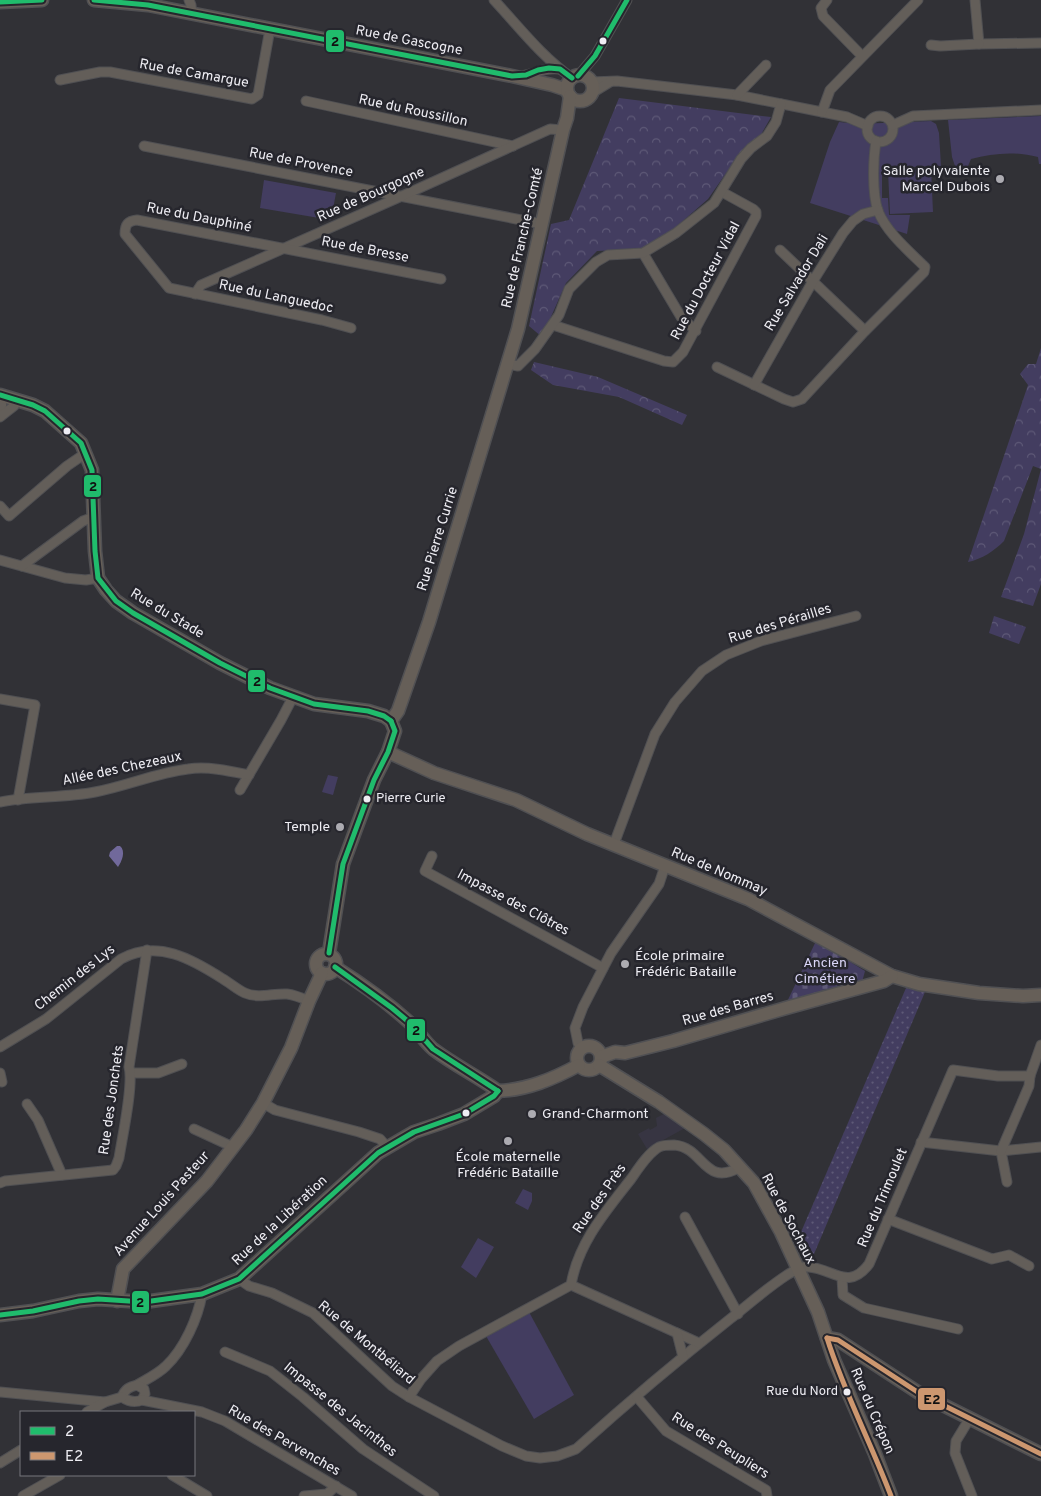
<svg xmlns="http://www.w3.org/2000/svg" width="1041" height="1496" font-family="Overpass,sans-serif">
<defs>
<pattern id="grass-dots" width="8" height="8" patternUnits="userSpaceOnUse" patternTransform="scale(1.25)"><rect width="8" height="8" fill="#433d60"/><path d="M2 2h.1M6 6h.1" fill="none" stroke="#5e5977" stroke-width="1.8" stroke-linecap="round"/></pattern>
<pattern id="forest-crowns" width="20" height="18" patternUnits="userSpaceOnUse" patternTransform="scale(1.25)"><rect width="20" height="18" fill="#433d60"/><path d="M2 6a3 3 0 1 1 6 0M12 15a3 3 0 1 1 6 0" fill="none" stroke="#5e5977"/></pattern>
<pattern id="cemetery-stones" width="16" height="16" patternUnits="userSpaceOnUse" patternTransform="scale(1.25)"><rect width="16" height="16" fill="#433d60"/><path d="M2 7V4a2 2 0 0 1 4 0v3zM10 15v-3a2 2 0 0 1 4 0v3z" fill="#5e5977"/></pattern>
</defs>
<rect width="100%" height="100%" fill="#313136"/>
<!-- built -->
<path fill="#373542" d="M664,1114L685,1128L647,1149L638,1134L649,1128L650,1130L657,1126L656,1118Z"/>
<!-- grass -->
<path fill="url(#grass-dots)" d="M906,988L925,992L814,1254L797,1249L795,1246Z"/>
<!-- forest -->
<g fill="url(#forest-crowns)">
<path d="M619,98L771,117L759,138L731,166L708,199L669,233L640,249L597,251L566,283L542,337L529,326L551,224L569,220Z"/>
<path d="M1041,348V469L1033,466L1004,541C994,551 982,559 968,562L1028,385L1020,374L1028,364H1036Z"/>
<path d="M534,362L598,377L687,415L682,425L619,397L553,385L531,370Z"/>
<path d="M1041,469V584L1033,606L1001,597L1024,534Z"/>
<path d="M994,616L1026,627L1019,644L989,633Z"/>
</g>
<!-- cemetery -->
<path fill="url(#cemetery-stones)" d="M816,941L865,971L862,982L786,1004Z"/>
<!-- green -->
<g fill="#433d60">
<path d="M1041,116V164H1039L1038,157C1015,151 993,153 971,159L968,166H955L952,157L948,120Z"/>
<path d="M931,121L936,124L939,133L941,166L882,168V198H888L889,215H910L907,234L810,203L830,142L839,122L857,124Z"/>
<path d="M931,169L933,212L890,214L888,171Z"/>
<path d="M264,180L336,193L331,220L260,208Z"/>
<path d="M328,775L338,777L333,795L322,792Z"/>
<path d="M523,1189L532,1193V1201L528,1210L515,1203Z"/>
<path d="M478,1238L494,1247L476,1278L461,1267Z"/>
<path d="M529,1312L574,1395L534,1419L486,1336Z"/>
</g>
<!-- water -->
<path fill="#71699b" d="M117,846H120C126,851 122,861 118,867L109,856L110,852Z"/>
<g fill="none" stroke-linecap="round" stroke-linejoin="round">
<defs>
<g id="street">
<path d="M189,0L191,5L192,14"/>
<path d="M494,0C520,28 541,56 572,78"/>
<path d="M827,0L821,8L823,16L862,56"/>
<path d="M975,0L979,44L1041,43"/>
<path d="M931,45L940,46L979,44"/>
<path d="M521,76C536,74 543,67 559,69"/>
<path d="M578,76L595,56L627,0"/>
<path d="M60,80L100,72H110L252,99L258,95L270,29"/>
<path d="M591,82L617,81L737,95L847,117L868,126"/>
<path d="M592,93L610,82"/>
<path d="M737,95L766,65"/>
<path d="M306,101L513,146"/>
<path d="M822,112L830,90L918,0"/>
<circle cx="880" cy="129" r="13"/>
<path d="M893,125L913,116L1041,110"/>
<path d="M144,146L542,224"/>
<path d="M780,250L865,331"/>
<path d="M643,253L681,317L696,331"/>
<path d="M195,294L201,285L402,196L550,129L563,130"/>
<path d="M553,325L664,361L673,362L683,352L756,216V212L753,209L722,192"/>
<path d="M351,328L322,320L169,288L125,234C125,224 128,221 137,220L441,279"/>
<path d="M507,364L518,366L535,349L559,315L569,289L596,262L608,255L643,253L676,233L714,203L741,159L751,148L767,136L776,122L781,104"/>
<path d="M717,367L784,399L793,402L802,399L865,331L924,272L925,267C909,251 887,233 878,211C872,193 873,160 876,141"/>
<path d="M754,385L813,281L843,233L853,221L863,214L878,210"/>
<path d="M1,416L2,395"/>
<path d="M0,417L14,406L17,400"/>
<path d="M0,506L9,516L67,466L86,453"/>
<path d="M0,560L65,578L86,580L98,578"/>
<path d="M22,566L83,521L94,517"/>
<path d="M0,699L35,705L18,800"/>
<path d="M240,790L281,720L293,697"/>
<path d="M0,802C30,796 64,798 95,792C127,786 156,773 188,769C208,766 230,771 249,775"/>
<path d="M614,844L655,734L675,702L702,671L726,655L761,641L856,616"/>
<path d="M432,856L425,871L603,968"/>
<path d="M0,1047L46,1019L121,959C157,939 192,959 223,979C230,983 238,990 245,993C259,999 273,993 287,994C295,995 302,998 309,1001"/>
<path d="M582,1048L578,1043L575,1028L583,1007L611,953L659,884L665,866"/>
<path d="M0,1073L2,1082"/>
<path d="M131,1073H158L182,1064"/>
<path d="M1030,1076L1041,1045"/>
<path d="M263,1103L275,1110L359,1132L380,1139L387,1147"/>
<path d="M27,1104L38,1120L62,1175"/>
<path d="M194,1129L233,1147"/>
<path d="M921,1142L1001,1151L1041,1147"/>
<path d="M1001,1151L1007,1182"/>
<path d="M0,1183L5,1181L113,1170L116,1166L119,1158C122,1138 134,1084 129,1067L147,950"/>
<path d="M685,1217L738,1314"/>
<path d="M888,1219L992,1259L1009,1255L1029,1266"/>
<path d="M842,1278L843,1295L864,1308L958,1329"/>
<path d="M239,1279L249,1286L272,1293L313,1313L392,1386L409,1397L502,1446L526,1456L540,1458L557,1456L576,1449C626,1404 678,1360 730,1319C749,1304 767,1288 787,1275C794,1271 800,1266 808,1267C833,1268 848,1292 869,1264L953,1070L998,1076H1030L1029,1086L1001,1151"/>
<path d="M571,1285L699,1343"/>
<path d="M677,1333L683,1357"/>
<path d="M225,1352L270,1371L303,1397L363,1449L434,1496"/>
<path d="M137,1385C147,1379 158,1374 166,1366C184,1349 198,1318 202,1294"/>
<path d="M137,1385L144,1389L145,1394L142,1400C135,1403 129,1402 122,1397C125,1389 129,1387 137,1385Z"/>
<path d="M0,1392L105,1402"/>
<path d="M409,1397L421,1379L437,1361L459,1346L571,1285C578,1243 606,1211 631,1179C638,1169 648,1153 659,1147C663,1145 670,1145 674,1145C704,1147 704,1188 740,1167"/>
<path d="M637,1397L666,1431L766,1490L767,1496"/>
<path d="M142,1400L202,1412L225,1421L352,1496"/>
<path d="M87,1412L105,1402L122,1397"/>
<path d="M970,1418L956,1441L955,1453L972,1496"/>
<path d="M0,1463L21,1450"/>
<path d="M172,1475L207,1496"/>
<path d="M23,1496L60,1475"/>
<path d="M304,1496L327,1494L336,1486"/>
</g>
<g id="secondary">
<path d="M94,0L148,5L512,76L552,85L567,90"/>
<path d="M0,2L42,0"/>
<circle cx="580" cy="88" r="13"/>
<path d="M0,395L33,405L45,411L81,443L92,470L95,551L98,578L106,590L116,601L133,613L220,663L270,688L314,704L368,711L384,716L391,721"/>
<path d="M391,721L398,711L429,622L518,329L563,130L567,118L570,96"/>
<path d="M388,752L434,773L516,800L587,834L748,899L892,976L919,984L979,993L1023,996L1041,995"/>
<path d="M329,953L343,864L374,780L388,752L395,731L391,721"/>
<circle cx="326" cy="964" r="10"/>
<path d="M335,967C362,984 387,1002 410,1023C418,1031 424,1041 433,1049C454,1065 477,1076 498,1091"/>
<circle cx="589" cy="1058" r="12"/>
<path d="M601,1057L615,1052L625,1053L673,1041L786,1008L884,981L892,976"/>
<path d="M599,1065L659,1102L704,1134L724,1150L754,1183L781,1232L818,1312L834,1360L875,1454L891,1496"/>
<path d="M498,1091C527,1090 553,1079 579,1065"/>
<path d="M117,1301L123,1269L207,1181L246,1130L263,1103L291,1048L309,1001L322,973"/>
<path d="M0,1315L33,1311L79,1301L98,1299L144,1302L202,1294L239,1279L378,1153L414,1132L438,1124L464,1114L494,1096L498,1091"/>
<path d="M827,1338L838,1340L919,1393L1041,1454"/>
</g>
</defs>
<!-- street casing -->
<use href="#street" stroke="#505053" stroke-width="11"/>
<!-- secondary casing -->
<use href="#secondary" stroke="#505053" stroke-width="15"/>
<!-- street -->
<use href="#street" stroke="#635e59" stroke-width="9"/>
<!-- secondary -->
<use href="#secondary" stroke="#665f58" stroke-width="12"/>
<defs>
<g id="bus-1">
<path d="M94,0L148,5L512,76L526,75L538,70L549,68L560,69L572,78"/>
<path d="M0,2L42,0"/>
<path d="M578,76L595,56L627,0"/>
<path d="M0,395L33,405L45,411L81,443L92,470L95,551L98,578L116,601L133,613L220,663L270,688L314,704L368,711L384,716L391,721"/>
<path d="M329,953L343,864L374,780L388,752L395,731L391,721"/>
<path d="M335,967L392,1008L410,1023L433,1049L498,1091"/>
<path d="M0,1315L33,1311L79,1301L98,1299L144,1302L202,1294L239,1279L378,1153L414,1132L464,1114L494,1096L498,1091"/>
</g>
<g id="bus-2">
<path d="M827,1338L838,1340L919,1393L1041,1454"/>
<path d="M827,1338C844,1392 871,1443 891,1496"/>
</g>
</defs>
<!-- bus-1 casing -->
<use href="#bus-1" stroke="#26262d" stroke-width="9"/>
<!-- bus-2 casing -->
<use href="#bus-2" stroke="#26262d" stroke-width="9"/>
<!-- bus-1 -->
<use href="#bus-1" stroke="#20bc6c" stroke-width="5"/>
<!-- bus-2 -->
<use href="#bus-2" stroke="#cd976f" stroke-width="5"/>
</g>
<!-- markers -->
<g fill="#eeedf3" stroke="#26262d" stroke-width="2">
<circle cx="603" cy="41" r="4.5"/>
<circle cx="67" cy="431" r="4.5"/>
<circle cx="367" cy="799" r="4.5"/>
<circle cx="466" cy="1113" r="4.5"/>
<circle cx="847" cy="1392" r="4.5"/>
</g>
<g fill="#acabb1" stroke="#26262d" stroke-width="2">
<circle cx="1000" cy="179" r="5"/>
<circle cx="340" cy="827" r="5"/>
<circle cx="625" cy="964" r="5"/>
<circle cx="532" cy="1114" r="5"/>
<circle cx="508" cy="1141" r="5"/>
</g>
<g text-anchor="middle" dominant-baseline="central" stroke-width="5" stroke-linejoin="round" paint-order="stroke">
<!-- bus labels -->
<g font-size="13" fill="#eeedf3" stroke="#26262d" text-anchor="start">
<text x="376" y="799">Pierre Curie</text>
<text x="838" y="1392" text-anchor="end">Rue du Nord</text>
</g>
<!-- street labels -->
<g font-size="14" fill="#eeedf3" stroke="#26262d">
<text transform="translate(409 41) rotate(11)">Rue de Gascogne</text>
<text transform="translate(194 74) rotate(10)">Rue de Camargue</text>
<text transform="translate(413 111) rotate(12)">Rue du Roussillon</text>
<text transform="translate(301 163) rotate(11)">Rue de Provence</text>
<text transform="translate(371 195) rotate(-24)">Rue de Bourgogne</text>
<text transform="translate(199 218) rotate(11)">Rue du Dauphiné</text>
<text transform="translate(523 238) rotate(-77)">Rue de Franche-Comté</text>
<text transform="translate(365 250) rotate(11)">Rue de Bresse</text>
<text transform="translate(706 281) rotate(-62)">Rue du Docteur Vidal</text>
<text transform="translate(797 283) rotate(-59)">Rue Salvador Dali</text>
<text transform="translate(276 297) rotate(12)">Rue du Languedoc</text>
<text transform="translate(438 539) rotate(-73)">Rue Pierre Currie</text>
<text transform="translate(167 614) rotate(31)">Rue du Stade</text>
<text transform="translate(780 624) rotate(-17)">Rue des Pérailles</text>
<text transform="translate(122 769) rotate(-12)">Allée des Chezeaux</text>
<text transform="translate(719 872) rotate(23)">Rue de Nommay</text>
<text transform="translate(513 903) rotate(28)">Impasse des Clôtres</text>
<text transform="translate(75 978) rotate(-38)">Chemin des Lys</text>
<text transform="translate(728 1009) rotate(-16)">Rue des Barres</text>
<text transform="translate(112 1100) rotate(-82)">Rue des Jonchets</text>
<text transform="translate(883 1198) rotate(-67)">Rue du Trimoulet</text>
<text transform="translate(600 1199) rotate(-55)">Rue des Près</text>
<text transform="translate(162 1204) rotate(-48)">Avenue Louis Pasteur</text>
<text transform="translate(788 1219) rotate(62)">Rue de Sochaux</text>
<text transform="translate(280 1221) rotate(-43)">Rue de la Libération</text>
<text transform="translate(366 1343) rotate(40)">Rue de Montbéliard</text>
<text transform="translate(340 1410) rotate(39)">Impasse des Jacinthes</text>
<text transform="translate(872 1411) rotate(67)">Rue du Crépon</text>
<text transform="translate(284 1441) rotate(30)">Rue des Pervenches</text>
<text transform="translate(720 1446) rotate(32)">Rue des Peupliers</text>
</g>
<!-- poi labels -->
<g font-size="14" fill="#eeedf3" stroke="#26262d" text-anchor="end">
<text x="990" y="171">Salle polyvalente<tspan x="990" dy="16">Marcel Dubois</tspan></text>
<text x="330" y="827">Temple</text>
<text x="635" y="956" text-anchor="start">École primaire<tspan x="635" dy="16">Frédéric Bataille</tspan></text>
<text x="542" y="1114" text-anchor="start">Grand-Charmont</text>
<text x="508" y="1157" text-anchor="middle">École maternelle<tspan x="508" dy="16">Frédéric Bataille</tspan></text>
</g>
<!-- park labels -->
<g font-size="14" fill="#dad6f7" stroke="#26262d">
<text x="825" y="963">Ancien<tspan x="825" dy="16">Cimétiere</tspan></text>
</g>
</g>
<g stroke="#26262d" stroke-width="2">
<rect x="325" y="29" width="20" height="24" rx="5" fill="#20bc6c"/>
<rect x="83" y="474" width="19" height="24" rx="5" fill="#20bc6c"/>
<rect x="247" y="669" width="19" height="24" rx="5" fill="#20bc6c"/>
<rect x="406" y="1018" width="20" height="24" rx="5" fill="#20bc6c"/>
<rect x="131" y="1290" width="19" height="24" rx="5" fill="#20bc6c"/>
<rect x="917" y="1387" width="29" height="24" rx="5" fill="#cd976f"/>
</g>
<g font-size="14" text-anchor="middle" font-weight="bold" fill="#111">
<text x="335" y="46">2</text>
<text x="93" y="491">2</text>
<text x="257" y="686">2</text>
<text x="416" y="1035">2</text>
<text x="140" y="1307">2</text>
<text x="932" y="1404">E2</text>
</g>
<!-- legend -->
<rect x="20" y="1411" width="175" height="65" fill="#26262d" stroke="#76767c"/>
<rect x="30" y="1427" width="25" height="8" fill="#20bc6c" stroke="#76767c"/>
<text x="65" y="1436" font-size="15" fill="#eeedf3">2</text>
<rect x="30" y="1452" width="25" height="8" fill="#cd976f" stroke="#76767c"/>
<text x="65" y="1461" font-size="15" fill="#eeedf3">E2</text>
</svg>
